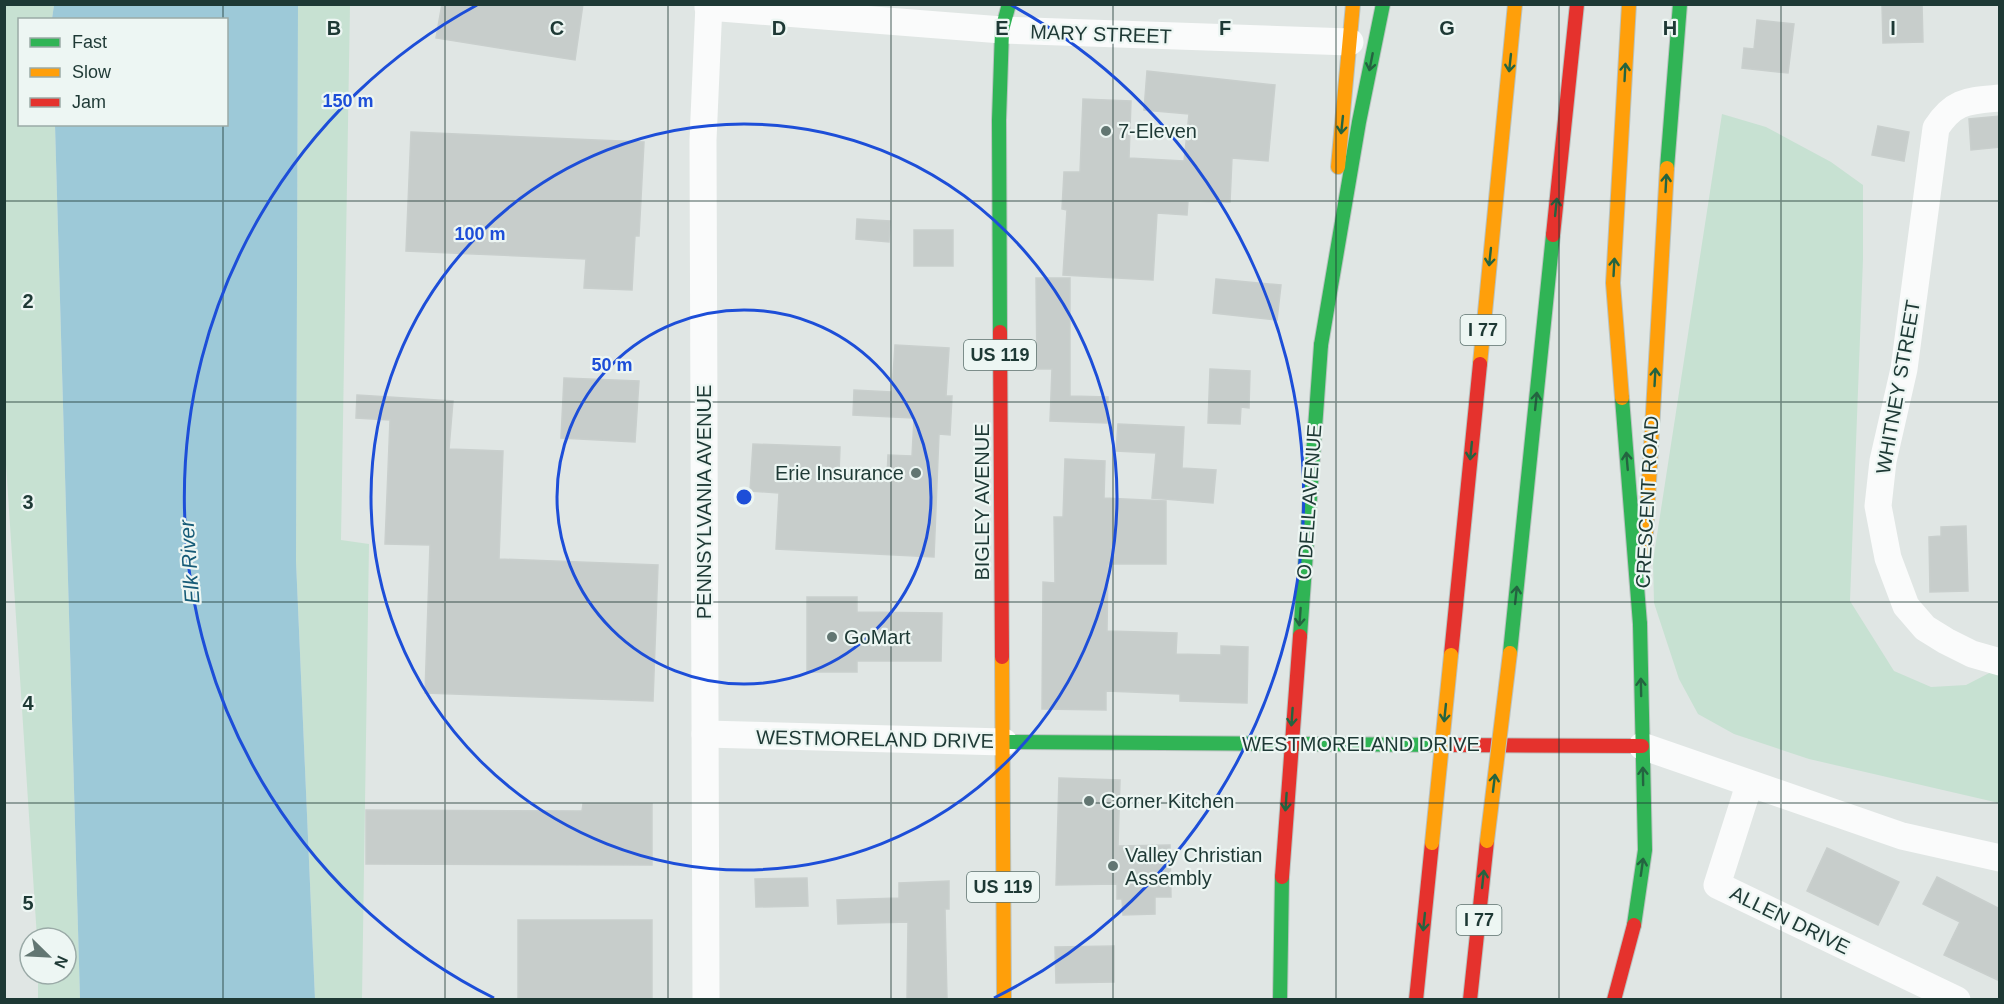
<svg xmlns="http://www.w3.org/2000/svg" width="2004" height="1004" font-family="Helvetica,sans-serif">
<rect width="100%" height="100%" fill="#e0e6e4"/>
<!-- green -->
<g fill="#c7e1d2">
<path d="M4,5H54L52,19L20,20V124L55,125L80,999H38V974H66V938H37L5,449Z"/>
<path d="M298,5H350L341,540L369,544L362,999H315L296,561Z"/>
<path d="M1722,114L1766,127L1831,162L1863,185V259L1850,601L1894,671L1931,687L1966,685L1999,668V803L1809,759L1734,734L1698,714L1679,679L1654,603L1653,561Z"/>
</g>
<!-- water -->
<path fill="#9dc9d8" d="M54,5H298L296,561L315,999H80L55,125L226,124V20L52,19Z"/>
<!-- building -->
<g fill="#c7cdcb" stroke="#c9cfcd" stroke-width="1.5">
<path d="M442,4H583L575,60L436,38Z"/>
<path d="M1922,4L1923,42L1883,43L1882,5Z"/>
<path d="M1757,20L1794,24L1788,73L1742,68L1744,48L1754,49Z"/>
<path d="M1147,71L1275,85L1268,161L1232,158L1230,202L1188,201L1187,215L1157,213L1153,280L1063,275L1067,210L1062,209L1064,172H1080L1083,99L1131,101L1129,158L1184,161L1189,114L1144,110Z"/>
<path d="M2000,116V147L1971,150L1969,119Z"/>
<path d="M1878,126L1909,132L1904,161L1872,155Z"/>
<path d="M411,132L644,142L639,236H635L632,290L584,288L586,259L406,251Z"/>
<path d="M857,219L890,221L889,242L856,239Z"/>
<rect x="914" y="230" width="39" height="36"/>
<path d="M1036,278H1070V396L1108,397L1107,423L1050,421L1052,369H1037Z"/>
<path d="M1216,279L1281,285L1277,320L1213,313Z"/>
<path d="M895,345L949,348L946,396H952L950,435L939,434L934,557L776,549L779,493L750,491L753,444L840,447L839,474L887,477L888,455L912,456L914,418L853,415L854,390L892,392Z"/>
<path d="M1210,369L1250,371L1249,408L1241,407L1240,424L1208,423Z"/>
<path d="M564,378L639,381L635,442L561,438Z"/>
<path d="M357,395L453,401L449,449L503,451L499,559L658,565L653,701L425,693L430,545L385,544L390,420L356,418Z"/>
<path d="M1118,424L1184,427L1182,468L1216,470L1213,503L1152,498L1156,453L1116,451Z"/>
<path d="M1065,459L1105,461L1104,498L1166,501V564H1108L1107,631L1177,633L1176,654L1221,655V646L1248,647L1247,703L1180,701V694L1106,691V710L1042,709L1043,582L1055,583L1054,517H1063Z"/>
<path d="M1966,526L1968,591L1930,592L1929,537L1941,536V527Z"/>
<path d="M807,597H857V612L942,613L941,661H857V672H807Z"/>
<path d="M1059,778L1120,780L1118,846L1170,845L1171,897H1155V914L1123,915L1122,899H1117V884L1056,885Z"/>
<path d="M583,804H652V865L366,864V810L582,811Z"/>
<path d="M1827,848L1899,882L1878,925L1807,891Z"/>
<path d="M1937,877L2000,909V981L1944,955L1960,922L1923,904Z"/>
<path d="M807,878L808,906L756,907L755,879Z"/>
<path d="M949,881V909H945L947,999H907L908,922L838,924L837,900L899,898V883Z"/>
<rect x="518" y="920" width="134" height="79"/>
<path d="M1114,946V982L1056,983L1055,947Z"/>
</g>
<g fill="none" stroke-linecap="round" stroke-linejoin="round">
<defs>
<g id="fast">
<path d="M1667,168L1680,4"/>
<path d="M1000,332L999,120L1002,30L1009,4"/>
<path d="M1321,345L1359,122L1383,4"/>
<path d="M1622,398L1640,624"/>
<path d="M1300,636L1321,345"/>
<path d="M1510,653L1553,235"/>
<path d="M1004,742L1449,745"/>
<path d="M1634,925L1645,850L1640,624"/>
<path d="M1280,1000L1282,877"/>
</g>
<g id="slow">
<path d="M1338,167L1353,4"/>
<path d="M1480,364L1515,4"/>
<path d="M1622,398L1613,283L1629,4"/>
<path d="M1645,551L1667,168"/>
<path d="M1002,657L1004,1000"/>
</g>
<g id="jam">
<path d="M1553,235L1577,4"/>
<path d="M1000,332L1002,657"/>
<path d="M1451,655L1480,364"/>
<path d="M1449,745L1642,746"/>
<path d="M1282,877L1300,636"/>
<path d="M1416,1000L1432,843"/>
<path d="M1470,1000L1487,841"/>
<path d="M1614,1000L1634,925"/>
</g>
</defs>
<!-- fast casing -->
<use href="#fast" stroke="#b9c3c0" stroke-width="16"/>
<!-- slow casing -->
<use href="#slow" stroke="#b9c3c0" stroke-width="16"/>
<!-- jam casing -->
<use href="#jam" stroke="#b9c3c0" stroke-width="16"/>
<!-- street -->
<g stroke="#fafbfb" stroke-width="27">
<path d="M708,7L1002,30L1350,42"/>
<path d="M2000,98C1968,101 1954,100 1936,128L1904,369L1883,461L1878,506L1888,558L1906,606L1925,628L1946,641L1972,654L2000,662"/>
<path d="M705,734L1004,742"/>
<path d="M1642,746L1902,836L2000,858"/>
<path d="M1749,785L1717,885L1957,1000"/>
<path d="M706,1000L703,140L709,4"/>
</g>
<!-- fast -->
<use href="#fast" stroke="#30b455" stroke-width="14"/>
<!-- slow -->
<use href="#slow" stroke="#ff9f0a" stroke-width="14"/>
<!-- jam -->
<use href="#jam" stroke="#e5322d" stroke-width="14"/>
<defs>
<g id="slow-bridge">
<path d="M1487,841L1510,653"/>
<path d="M1432,843L1451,655"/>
</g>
</defs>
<!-- slow-bridge casing -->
<use href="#slow-bridge" stroke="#bac3c2" stroke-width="16" stroke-linecap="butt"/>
<!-- slow-bridge -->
<use href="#slow-bridge" stroke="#ff9f0a" stroke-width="14"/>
</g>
<!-- one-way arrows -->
<defs><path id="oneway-shaft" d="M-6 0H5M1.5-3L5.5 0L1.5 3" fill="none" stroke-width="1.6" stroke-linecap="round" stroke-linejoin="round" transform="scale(1.5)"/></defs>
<g stroke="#246440">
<use href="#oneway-shaft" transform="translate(1371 62) rotate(101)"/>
<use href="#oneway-shaft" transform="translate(1510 63) rotate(96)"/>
<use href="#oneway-shaft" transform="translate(1625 72) rotate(-87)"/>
<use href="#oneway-shaft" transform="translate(1342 125) rotate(96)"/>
<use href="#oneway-shaft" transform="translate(1666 183) rotate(-87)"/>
<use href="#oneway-shaft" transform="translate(1556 207) rotate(-84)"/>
<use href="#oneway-shaft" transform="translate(1490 257) rotate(96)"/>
<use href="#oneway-shaft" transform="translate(1614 267) rotate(-87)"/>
<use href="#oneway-shaft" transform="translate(1655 377) rotate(-87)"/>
<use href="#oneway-shaft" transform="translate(1536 401) rotate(-84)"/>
<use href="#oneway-shaft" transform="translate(1471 451) rotate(96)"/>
<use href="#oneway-shaft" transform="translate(1627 461) rotate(-95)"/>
<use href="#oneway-shaft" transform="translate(1516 595) rotate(-84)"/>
<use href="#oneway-shaft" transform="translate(1300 617) rotate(94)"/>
<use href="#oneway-shaft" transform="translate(1641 687) rotate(-91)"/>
<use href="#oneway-shaft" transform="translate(1445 713) rotate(96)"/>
<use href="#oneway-shaft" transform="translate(1292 717) rotate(94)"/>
<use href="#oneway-shaft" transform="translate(1643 776) rotate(-91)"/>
<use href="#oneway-shaft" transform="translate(1494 783) rotate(-83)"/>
<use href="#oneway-shaft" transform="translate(1286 802) rotate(94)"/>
<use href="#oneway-shaft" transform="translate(1642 867) rotate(-82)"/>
<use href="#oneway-shaft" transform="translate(1483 879) rotate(-84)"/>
<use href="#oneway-shaft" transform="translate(1424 922) rotate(96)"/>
</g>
<!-- grid -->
<path fill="none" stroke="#1e3935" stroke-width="1.5" stroke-opacity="0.55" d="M223,4V20M445,4V1000M668,4V1000M891,4V1000M1113,4V1000M1336,4V1000M1559,4V1000M1781,4V1000M223,124V1000M4,201H2000M4,402H2000M4,602H2000M4,803H2000"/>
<!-- distance rings -->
<g fill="none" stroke="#1d4ed8" stroke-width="3">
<circle cx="744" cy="497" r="187"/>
<circle cx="744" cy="497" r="373"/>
<path d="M494 998A560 560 0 0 1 477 5M1011 5A560 560 0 0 1 994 998"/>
</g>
<!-- markers -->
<g fill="#627672" stroke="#edf6f3" stroke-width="2">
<circle cx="1106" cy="131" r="6"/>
<circle cx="916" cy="473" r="6"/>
<circle cx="832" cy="637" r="6"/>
<circle cx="1089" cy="801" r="6"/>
<circle cx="1113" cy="866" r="6"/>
</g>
<g text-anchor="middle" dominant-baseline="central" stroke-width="4.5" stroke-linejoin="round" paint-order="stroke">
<!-- shield labels -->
<g fill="#edf6f3" stroke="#5c726e" stroke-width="1.5">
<rect x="1460.5" y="315" width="45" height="30" rx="4.5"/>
<rect x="964" y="340" width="72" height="30" rx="4.5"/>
<rect x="967" y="872" width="72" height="30" rx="4.5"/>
<rect x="1456.5" y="905" width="45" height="30" rx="4.5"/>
</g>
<g font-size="18" font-weight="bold" fill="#1e3935">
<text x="1483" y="330">I 77</text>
<text x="1000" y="355">US 119</text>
<text x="1003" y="887">US 119</text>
<text x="1479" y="920">I 77</text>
</g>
<!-- street labels -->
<g font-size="20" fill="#1e3935" stroke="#edf6f3">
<text transform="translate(1101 34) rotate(2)">MARY STREET</text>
<text transform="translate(1898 387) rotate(-80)">WHITNEY STREET</text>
<text transform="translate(704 502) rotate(-90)">PENNSYLVANIA AVENUE</text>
<text transform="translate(982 502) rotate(-90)">BIGLEY AVENUE</text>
<text transform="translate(1309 502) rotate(-86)">O DELL AVENUE</text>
<text transform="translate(1647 502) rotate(-87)">CRESCENT ROAD</text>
<text transform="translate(875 739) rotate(1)">WESTMORELAND DRIVE</text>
<text x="1361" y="744">WESTMORELAND DRIVE</text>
<text transform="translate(1790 920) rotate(26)">ALLEN DRIVE</text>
</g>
<!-- poi labels -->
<g font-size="20" fill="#1e3935" stroke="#edf6f3" text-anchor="start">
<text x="1118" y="131">7-Eleven</text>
<text x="904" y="473" text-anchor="end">Erie Insurance</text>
<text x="844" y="637">GoMart</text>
<text x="1101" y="801">Corner Kitchen</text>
<text x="1125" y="855">Valley Christian<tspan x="1125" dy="23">Assembly</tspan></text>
</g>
<!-- water labels -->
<g font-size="21" font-style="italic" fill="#165b77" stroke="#edf6f3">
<text transform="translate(189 562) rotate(-94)">Elk River</text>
</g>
</g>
<g font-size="20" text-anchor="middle" font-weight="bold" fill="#1e3935" stroke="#edf6f3" stroke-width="4.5" stroke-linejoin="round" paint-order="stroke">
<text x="334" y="35">B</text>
<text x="557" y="35">C</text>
<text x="779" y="35">D</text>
<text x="1002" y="35">E</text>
<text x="1225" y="35">F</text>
<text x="1447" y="35">G</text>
<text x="1670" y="35">H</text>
<text x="1893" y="35">I</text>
<text x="28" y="308">2</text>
<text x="28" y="509">3</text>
<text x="28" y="710">4</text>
<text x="28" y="910">5</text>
</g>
<circle cx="744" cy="497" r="9" fill="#1d4ed8" stroke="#edf6f3" stroke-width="3"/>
<g font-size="18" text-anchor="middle" font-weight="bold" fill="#1d4ed8" stroke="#edf6f3" stroke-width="4.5" stroke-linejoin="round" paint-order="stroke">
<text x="348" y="107">150 m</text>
<text x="480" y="240">100 m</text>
<text x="612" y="371">50 m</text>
</g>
<!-- border -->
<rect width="2004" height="1004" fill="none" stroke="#1e3935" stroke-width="12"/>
<!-- legend -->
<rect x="18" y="18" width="210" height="108" fill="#edf6f3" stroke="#9aaaa7" stroke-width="1.5"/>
<rect x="30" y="38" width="30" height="9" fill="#30b455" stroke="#9aaaa7" stroke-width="1.5"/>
<text x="72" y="48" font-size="18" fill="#1e3935">Fast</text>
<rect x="30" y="68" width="30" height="9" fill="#ff9f0a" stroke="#9aaaa7" stroke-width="1.5"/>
<text x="72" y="78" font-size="18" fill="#1e3935">Slow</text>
<rect x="30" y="98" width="30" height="9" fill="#e5322d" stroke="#9aaaa7" stroke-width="1.5"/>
<text x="72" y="108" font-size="18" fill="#1e3935">Jam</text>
<!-- north arrow -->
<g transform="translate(48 956) rotate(114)"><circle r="28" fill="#edf6f3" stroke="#9aaaa7" stroke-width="1.5"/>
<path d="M0-4.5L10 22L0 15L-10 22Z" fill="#627672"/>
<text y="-9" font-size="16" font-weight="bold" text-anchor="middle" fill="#1e3935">N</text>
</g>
</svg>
